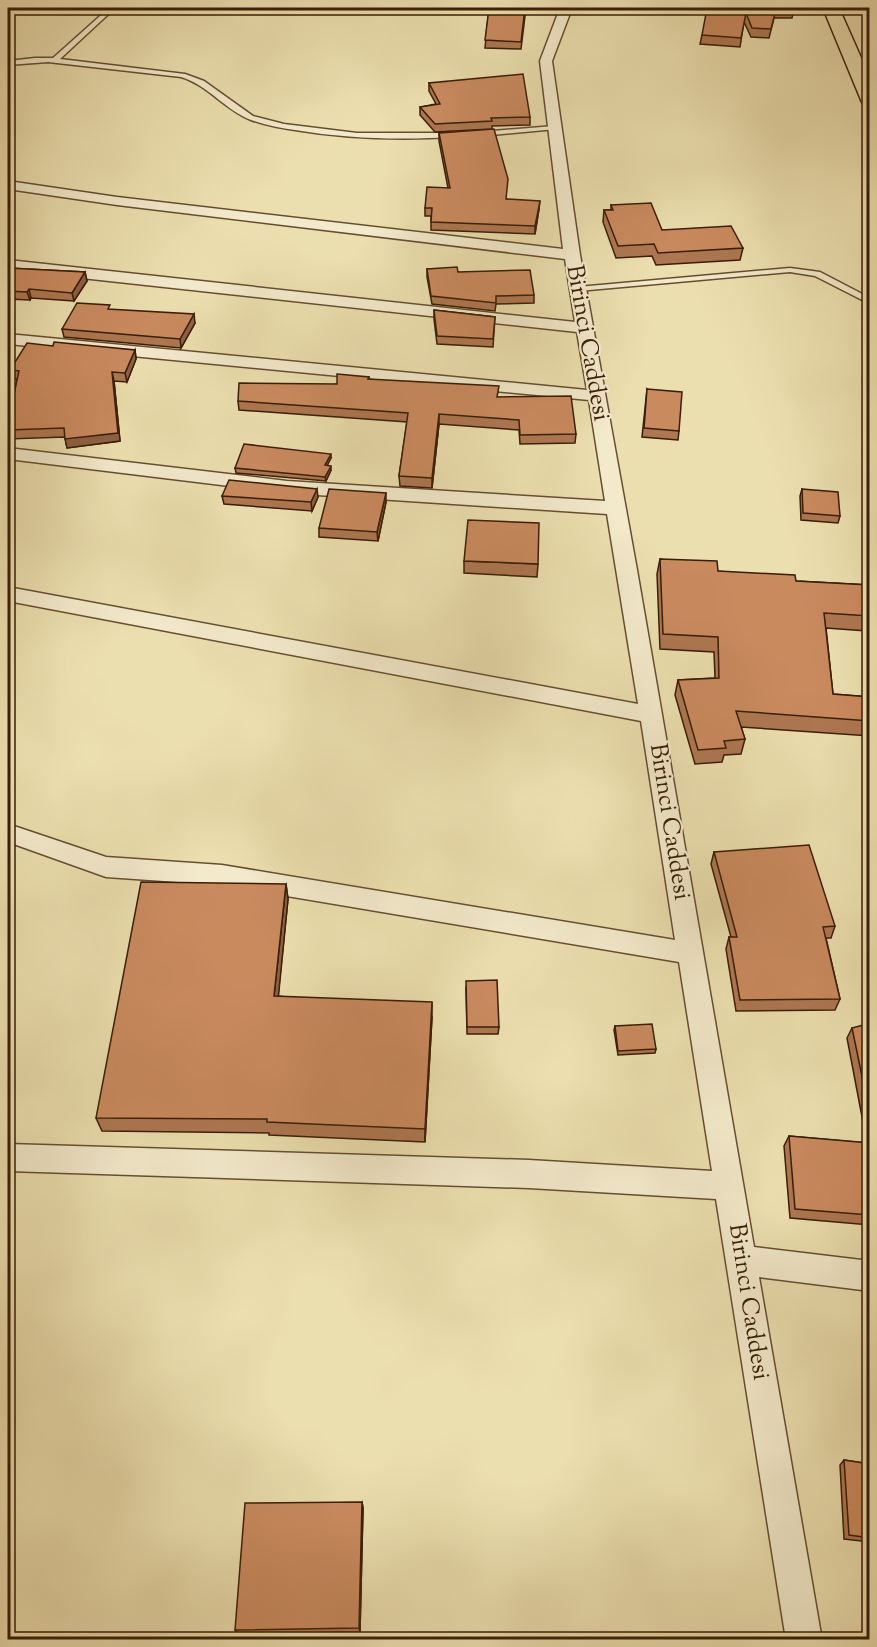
<svg xmlns="http://www.w3.org/2000/svg" width="877" height="1647" font-family="'Sorts Mill Goudy',serif">
<rect width="100%" height="100%" fill="#ecdfaf"/>
<filter id="stains"><feTurbulence type="fractalNoise" baseFrequency=".00333" numOctaves="4"/><feColorMatrix values="0 0 0 0 .2 0 0 0 0 .09 0 0 0 0 .02 0 0 0 .5 -.17"/></filter>
<radialGradient id="worn" r=".72"><stop offset=".6" stop-color="#630" stop-opacity="0"/><stop offset="1" stop-color="#630" stop-opacity=".3"/></radialGradient>
<g fill="none" stroke-linecap="round" stroke-linejoin="round">
<defs>
<g id="lane">
<path d="M109,8H115L60,59L185,74L204,81L253,116L284,124L357,133H455L458,135L455,137C401,140 348,139 295,130C280,128 265,125 251,120C225,110 208,85 181,77L48,62L8,65V61L35,58H53Z"/>
<path d="M554,126L557,128L556,129L481,136L478,134L481,132Z"/>
<path d="M790,268L820,272L870,298V304L815,276L790,272L578,291L574,289L578,287Z"/>
</g>
<path id="street" d="M560,8H572L552,61L580,255L637,570L754,1247L870,1261V1291L759,1277L822,1640H786L716,1199L529,1188L8,1171V1144L529,1160L712,1171L679,962L222,885L106,877L8,842V824L106,857L222,865L675,940L641,721L8,601V587L638,704L607,514L287,493L8,459V448L287,481L605,501L589,400L8,344V334L587,390L577,332L8,270V260L575,322L565,259L117,205L8,189V181L117,197L563,249L540,61Z"/>
<g id="highway">
<path d="M823,8H839L870,78V105L863,104L861,100Z"/>
<path d="M861,8H870V15L864,14Z"/>
</g>
</defs>
<!-- lane casing -->
<use href="#lane" stroke="#664e30" stroke-width="3"/>
<!-- street casing -->
<use href="#street" stroke="#664e30" stroke-width="3"/>
<!-- highway casing -->
<use href="#highway" stroke="#391d06" stroke-width="3"/>
<!-- lane -->
<use href="#lane" fill="#f3eacb" fill-rule="evenodd"/>
<!-- street -->
<use href="#street" fill="#f3eacb" fill-rule="evenodd"/>
<!-- highway -->
<use href="#highway" fill="#ecdfaf" fill-rule="evenodd"/>
</g>
<!-- wall -->
<g fill="#ad7751" stroke="#391d06" stroke-width="1.5">
<path d="M489,8H549H526L521,49L485,48Z"/>
<path d="M738,8H793L794,9L792,18H774L769,38L751,37L744,22L740,47L700,44L702,35L739,10Z"/>
<path d="M429,83L530,117V125L492,126V129L435,132L420,115V107L436,104L429,91Z"/>
<path d="M439,133L507,199L539,209L535,234L431,230V216H425V208L448,188L439,141Z"/>
<path d="M611,205L662,230L743,248L740,260L656,265L652,256L616,258L603,222L604,210H611Z"/>
<path d="M8,268L85,272L87,281L74,301L31,298L30,300L8,299Z"/>
<path d="M427,269L458,272L534,295V303L496,304L495,311L432,304L427,277Z"/>
<path d="M111,310L195,323L181,348L64,337L62,329Z"/>
<path d="M434,310L495,317L493,347L437,344L434,319Z"/>
<path d="M53,346L135,350L136,359L127,382L114,381L120,441L67,448L65,437L8,439V422L17,379H13L10,370Z"/>
<path d="M369,377V379L498,397L576,434L575,443L520,444L519,430L439,424L432,488L400,486L399,476L407,422L239,410L238,401L337,384Z"/>
<path d="M647,389L679,431L678,440L642,437Z"/>
<path d="M331,458L327,465L331,470L326,481L236,473L235,468Z"/>
<path d="M802,489L840,516L838,523L801,520L800,496Z"/>
<path d="M222,496L318,497L312,511L224,504Z"/>
<path d="M386,502L378,541L319,537V528Z"/>
<path d="M660,559L718,571L796,581L870,585V652L867,631L826,628L833,694L870,697V736L741,727L745,739L741,754L724,755L722,762L695,764L675,695L678,680L715,678L714,652L660,649L657,574Z"/>
<path d="M464,561L538,564L537,577L464,573Z"/>
<path d="M868,846H870V896L863,858Z"/>
<path d="M714,852L835,926L831,938H826L840,999L835,1010L736,1011L726,949L729,937H731L711,864Z"/>
<path d="M286,884L288,899L278,996L432,1017L425,1142L269,1135V1133L102,1131L96,1118Z"/>
<path d="M466,988L499,1027L498,1034H467Z"/>
<path d="M615,1026L656,1049L655,1053L618,1055L614,1030Z"/>
<path d="M852,1028L870,1032V1225L790,1218L784,1146L789,1136L867,1143L847,1038Z"/>
<path d="M844,1460L870,1464V1542L844,1539L840,1465Z"/>
<path d="M362,1502L363,1508L360,1632L239,1634L235,1630Z"/>
</g>
<!-- shaded-wall -->
<g fill="#8d6142" stroke="#391d06" stroke-width="1.5">
<path d="M540,201L539,209L535,234V226Z"/>
<path d="M85,272L87,281L74,301L72,293Z"/>
<path d="M29,289L31,298L30,300L27,292Z"/>
<path d="M194,314L195,323L181,348L180,339Z"/>
<path d="M135,350L136,359L127,382L125,373Z"/>
<path d="M112,372L114,381L120,441L67,448L65,439Z"/>
<path d="M439,414V424L432,488V478Z"/>
<path d="M331,454V458L325,470V465Z"/>
<path d="M331,466V470L326,481L325,477Z"/>
<path d="M317,489L318,497L312,511L311,502Z"/>
<path d="M386,493V502L378,541L377,532Z"/>
<path d="M286,884L288,899L277,1011L274,996Z"/>
<path d="M432,1002V1017L425,1142V1129Z"/>
<path d="M362,1502L363,1508L360,1632L359,1628Z"/>
</g>
<!-- building -->
<g fill="#c98a5e" stroke="#391d06" stroke-width="1.5">
<path d="M489,8H525L521,42L485,40Z"/>
<path d="M707,8L745,11L743,8H793L794,9H776L771,29L752,28L746,13L741,38L702,35Z"/>
<path d="M523,74L530,117L491,118L492,121L435,124L420,107L440,104L429,83Z"/>
<path d="M494,129L508,179L506,199L540,201L535,226L431,222L432,208H425L427,187L450,188L439,133Z"/>
<path d="M651,203L662,230L731,226L743,248L658,253L654,244L618,246L604,210H613L611,205Z"/>
<path d="M457,267L458,272L530,270L534,295L496,296V303L431,296L427,269Z"/>
<path d="M8,268L85,272L72,293L29,289L27,292L8,291Z"/>
<path d="M77,303L110,305L108,309L194,314L180,339L62,329Z"/>
<path d="M434,310L495,317L493,339L437,336Z"/>
<path d="M54,342L135,350L125,373L112,372L118,433L65,439L64,428L8,430V422L19,371L10,370L27,343L53,346Z"/>
<path d="M337,374L369,377L368,379L499,386L497,397L571,396L576,434L520,435L519,420L439,414L432,478L399,476L408,413L238,401L239,383L337,384Z"/>
<path d="M647,389L682,392L679,431L644,428Z"/>
<path d="M244,444L331,454L325,465L331,466L325,477L235,468Z"/>
<path d="M229,480L317,489L311,502L222,496Z"/>
<path d="M329,489L386,493L377,532L319,528Z"/>
<path d="M802,489L838,492L840,516L803,513Z"/>
<path d="M468,520L539,523L538,564L464,561Z"/>
<path d="M660,559L717,561L718,571L795,575L796,581L870,585V616L824,613L833,694L870,697V721L736,711L745,739L724,741L726,748L698,750L678,680L719,678L718,637L663,634Z"/>
<path d="M809,845L835,926L823,927L840,999L740,1000L729,937H737L714,852Z"/>
<path d="M141,882L286,884L274,996L432,1002L425,1129L267,1122V1119L96,1118Z"/>
<path d="M497,980L499,1027H467L466,981Z"/>
<path d="M652,1024L656,1049L618,1051L615,1026Z"/>
<path d="M867,1024L870,1032V1115L852,1028Z"/>
<path d="M789,1136L870,1143V1215L795,1209Z"/>
<path d="M844,1460L870,1464V1538L849,1535Z"/>
<path d="M362,1502L359,1628L235,1630L245,1503Z"/>
</g>
<g text-anchor="middle" dominant-baseline="central" stroke-width="4.5" stroke-linejoin="round" paint-order="stroke">
<!-- street labels -->
<g font-size="24" fill="#391d06" stroke="#f3eacb">
<text transform="translate(587 343) rotate(80)">Birinci Caddesi</text>
<text transform="translate(669 822) rotate(81)">Birinci Caddesi</text>
<text transform="translate(748 1302) rotate(81)">Birinci Caddesi</text>
</g>
</g>
<!-- margin -->
<rect width="877" height="1647" fill="none" stroke="#ecdfaf" stroke-width="30"/>
<rect x="9" y="9" width="859" height="1629" fill="none" stroke="#391d06" stroke-width="3"/>
<rect x="15" y="15" width="847" height="1617" fill="none" stroke="#391d06" stroke-width="1.5"/>
<rect width="100%" height="100%" filter="url(#stains)"/>
<rect width="100%" height="100%" fill="url(#worn)"/>
</svg>
